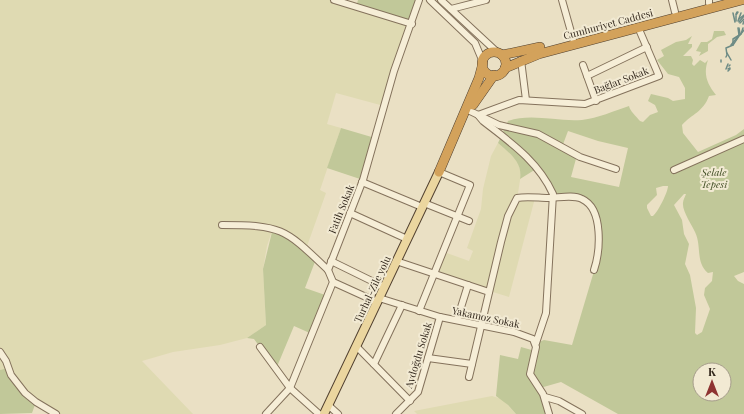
<svg xmlns="http://www.w3.org/2000/svg" width="744" height="414" font-family="'Playfair Display',serif">
<rect width="100%" height="100%" fill="#eae0c4"/>
<!-- farmland -->
<g fill="#dfdab2">
<path d="M0,0H334L412,24L384,106L336,93L327,124L341,128L320,190L326,193L306,249L273,228L267,246L263,269L266,325L247,338L220,345L173,352L142,361L193,414H56L36,402L4,369L0,370Z"/>
<path d="M498,143L514,157L518,163L521,174L518,193L519,197L535,198L509,297L435,274L444,252L469,261L473,251L467,248L481,209L483,189L491,156Z"/>
<path d="M492,396L502,399L516,414H417L414,411Z"/>
</g>
<!-- green -->
<g fill="#c1c899" fill-rule="evenodd">
<path d="M358,0H419L412,24L356,7Z"/>
<path d="M714,31H724L726,35L717,37L708,44V51L699,56L701,52L696,51L701,42H707L712,39Z"/>
<path d="M692,36L688,44H692V47L683,56H691L693,60L692,64L694,66L700,60L705,63L708,60C703,74 707,84 716,95L709,96C703,112 692,114 682,125L683,133L698,152L736,135L744,129V272L734,276L738,281L744,284V414H618L561,382L540,388L549,414H516L508,405L496,396L500,355L518,359L521,347L535,351L536,343L544,340L572,345L597,261V220L585,200L554,198L536,169L520,179C523,162 509,153 498,143L508,121C532,113 557,122 582,120C598,118 614,111 629,106C630,111 636,116 640,121L643,122L650,115L658,112L655,105L648,101L651,94L668,98L673,101L685,99V88L679,77L668,74L657,60L664,56L661,50L676,42L686,40ZM568,131L598,141L628,148L619,187L571,177L577,155L562,147ZM663,186H668C668,192 658,212 653,216H651L647,208V205L657,195L656,188ZM684,194H686C685,197 683,200 683,203C682,211 692,225 695,232C702,246 695,262 708,273L713,272L712,281L705,288L704,295L710,309L702,332L697,335L695,333L696,308L690,275L685,264L689,244L684,234L682,220L674,205ZM700,370H724V394H700Z"/>
<path d="M341,128L375,138L363,180L327,168Z"/>
<path d="M273,228L316,259L305,288L328,296L312,334L294,326L276,369L254,339L247,338L266,325L263,269Z"/>
<path d="M4,369H8L36,402L32,413L0,414V370Z"/>
</g>
<g fill="none" stroke-linecap="round" stroke-linejoin="round">
<!-- stream -->
<g stroke="#6d8b85" stroke-width="1.5">
<path d="M733,13L735,22"/>
<path d="M736,14L737,12"/>
<path d="M736,15L738,12"/>
<path d="M736,16V21"/>
<path d="M739,19L744,15"/>
<path d="M738,21L741,13"/>
<path d="M739,22L744,16"/>
<path d="M740,23L744,19"/>
<path d="M743,24L744,21"/>
<path d="M738,28L739,35"/>
<path d="M740,35L744,30"/>
<path d="M731,45L740,34L739,28"/>
<path d="M733,45L739,36"/>
<path d="M727,53L731,60"/>
<path d="M726,57L727,55L726,48L733,45V39L741,34L743,28"/>
<path d="M721,62V60"/>
<path d="M729,66L730,65"/>
<path d="M726,69L728,64"/>
<path d="M728,69L730,68"/>
<path d="M728,71L730,69"/>
</g>
<defs>
<g id="minor">
<path d="M334,0L412,24"/>
<path d="M430,0L475,43L483,62"/>
<path d="M441,0L498,53"/>
<path d="M562,0L573,39"/>
<path d="M672,0L675,12"/>
<path d="M709,0V3"/>
<path d="M451,9L486,0"/>
<path d="M521,60L526,100"/>
<path d="M583,65L587,76"/>
<path d="M596,101L587,76L647,47"/>
<path d="M470,111L499,125L538,134L580,157L616,169"/>
<path d="M674,170L744,139"/>
<path d="M362,182L422,207"/>
<path d="M424,203L469,221"/>
<path d="M350,213L407,239"/>
<path d="M222,225C283,225 285,229 328,270"/>
<path d="M331,261L384,287"/>
<path d="M396,261L489,292"/>
<path d="M333,282L377,302"/>
<path d="M379,298L440,317L514,332L533,339L536,347L530,374L543,394L549,414"/>
<path d="M419,311L470,185L439,172"/>
<path d="M457,320L468,285"/>
<path d="M536,343L546,313L553,194C538,161 510,142 483,121L478,115L519,100L585,104L659,76L638,27"/>
<path d="M356,346L410,401"/>
<path d="M260,347L290,388L319,414"/>
<path d="M0,352L6,361L11,375L25,393L36,402L56,414"/>
<path d="M428,358L472,364"/>
<path d="M374,364L402,305"/>
<path d="M469,377L501,242L508,216L517,198C527,196 539,198 548,198C558,198 573,194 582,199C604,209 600,252 594,270"/>
<path d="M545,397L559,401L582,414"/>
<path d="M328,405L338,414"/>
<path d="M266,414L290,388L333,282L328,270L363,180L394,71L419,0"/>
<path d="M396,414L418,392L440,317"/>
</g>
<path id="major" d="M324,414L439,172"/>
<g id="highway">
<circle cx="494" cy="64" r="12"/>
<path d="M502,55L540,47"/>
<path d="M505,68L539,54L742,0"/>
<path d="M473,105L494,75"/>
<path d="M439,172L479,78L483,63"/>
</g>
</defs>
<!-- minor casing -->
<use href="#minor" stroke="#84725c" stroke-width="8"/>
<!-- major casing -->
<use href="#major" stroke="#524130" stroke-width="10"/>
<!-- highway casing -->
<use href="#highway" stroke="#524130" stroke-width="10"/>
<!-- minor -->
<use href="#minor" stroke="#f6eed7" stroke-width="6"/>
<!-- major -->
<use href="#major" stroke="#ebd69f" stroke-width="8"/>
<!-- highway -->
<use href="#highway" stroke="#d3a25b" stroke-width="9"/>
</g>
<g text-anchor="middle" dominant-baseline="central" stroke-width="4" stroke-linejoin="round" paint-order="stroke">
<!-- street labels -->
<g font-size="10" fill="#352a1f" stroke="#f2ead3">
<text transform="translate(608 24) rotate(-15)">Cumhuriyet Caddesi</text>
<text transform="translate(621 80) rotate(-21)">Bağlar Sokak</text>
<text transform="translate(341 209) rotate(-68)">Fatih Sokak</text>
<text transform="translate(372 289) rotate(-65)">Turhal-Zile yolu</text>
<text transform="translate(486 317) rotate(12)">Yakamoz Sokak</text>
<text transform="translate(418 355) rotate(-73)">Aydoğdu Sokak</text>
</g>
<!-- park labels -->
<g font-size="10" font-style="italic" fill="#445027" stroke="#f2ead3">
<text x="714" y="172">Şelale<tspan x="714" dy="12">Tepesi</tspan></text>
</g>
</g>
<!-- north arrow -->
<g transform="translate(712 382)"><circle r="19" fill="#f2ead3" stroke="#a69d8b"/>
<path d="M0-3L7 15L0 10L-7 15Z" fill="#8e3331"/>
<text y="-6" font-size="11" font-weight="bold" text-anchor="middle" fill="#352a1f">K</text>
</g>
</svg>
